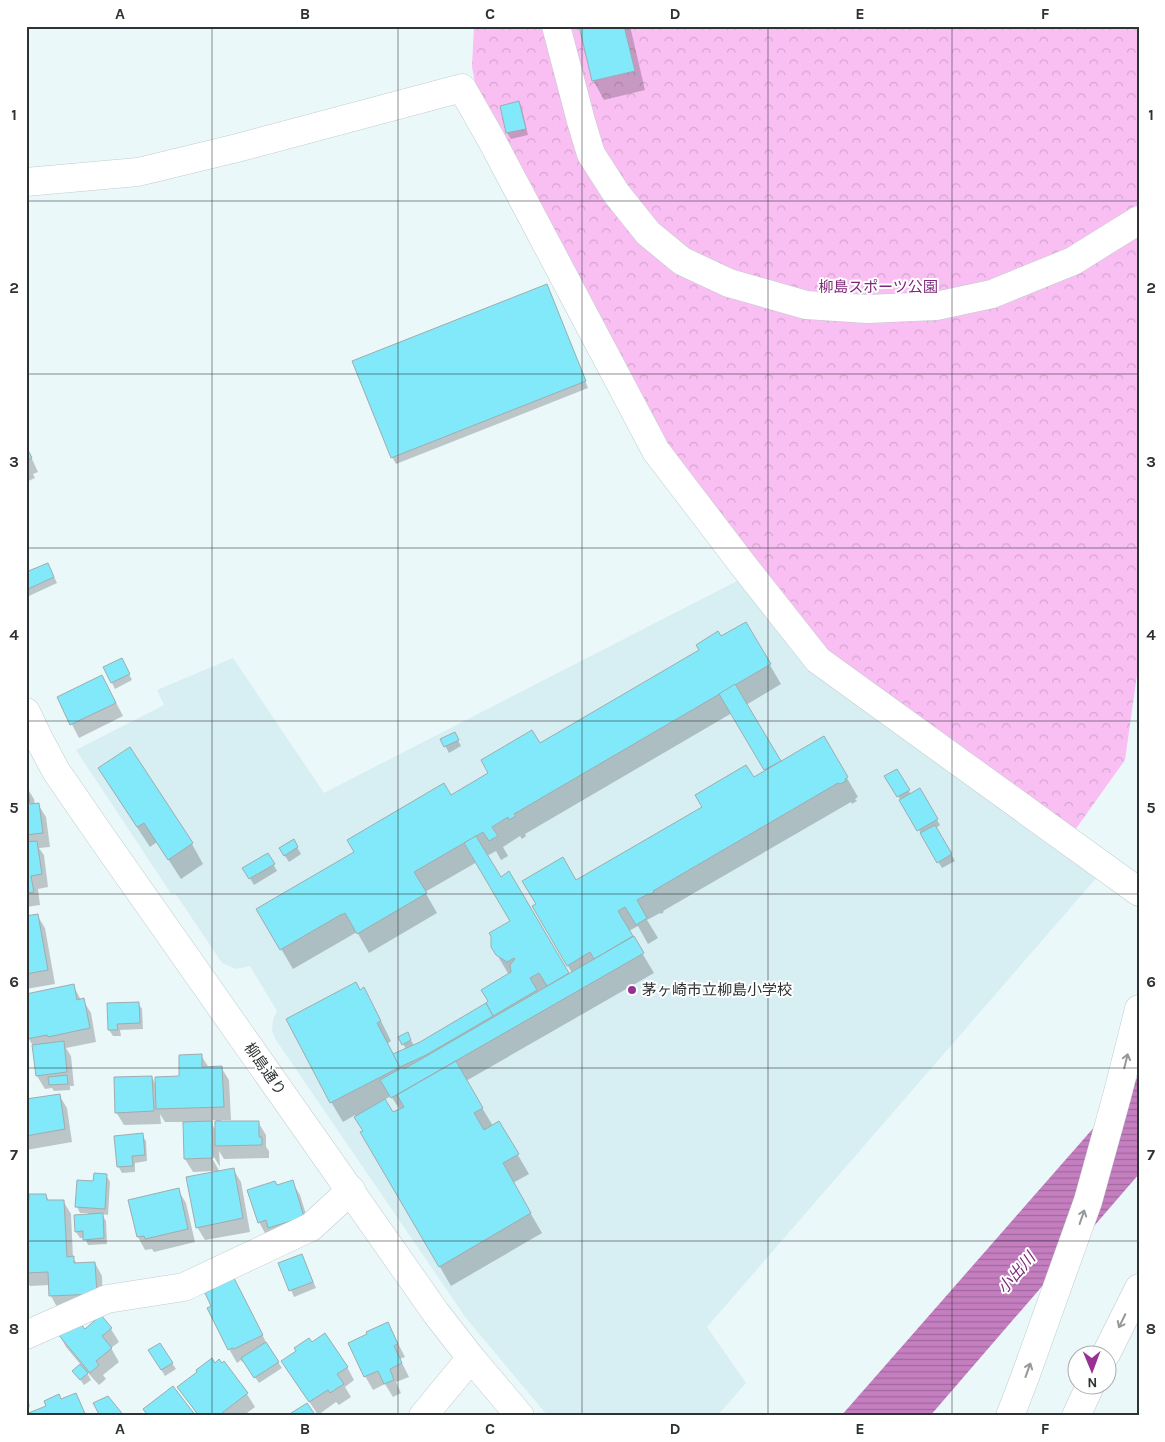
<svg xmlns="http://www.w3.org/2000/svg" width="1165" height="1442" font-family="Karla,'Noto Sans JP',sans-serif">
<defs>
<pattern id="park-crowns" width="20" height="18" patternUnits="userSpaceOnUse" patternTransform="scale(1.25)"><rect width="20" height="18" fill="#f9bff3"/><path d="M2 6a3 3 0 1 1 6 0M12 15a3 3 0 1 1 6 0" fill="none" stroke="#d6a5d1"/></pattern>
<pattern id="water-rules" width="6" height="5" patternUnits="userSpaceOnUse" patternTransform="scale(1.25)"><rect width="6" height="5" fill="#c57ec0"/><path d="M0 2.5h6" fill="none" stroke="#a0689d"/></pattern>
</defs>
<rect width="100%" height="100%" fill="#ebf8fa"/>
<!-- built -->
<path fill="#d7eef2" d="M741,579L1098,876L707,1327L746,1383L717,1416H548L466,1318L276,1040L272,1031L273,1020L277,1011L250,966L236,969L222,963L175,893L172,895L76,750L164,705L157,690L233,658L324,793Z"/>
<!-- park -->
<path fill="url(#park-crowns)" d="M474,26H1139V661L1125,760L1075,830L828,654L666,444L478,98L472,67Z"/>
<!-- water -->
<path fill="url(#water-rules)" d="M1139,1076V1174L930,1416H841Z"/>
<!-- shadow -->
<g fill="#0003" fill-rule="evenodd">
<path d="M580,26H630L645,90L604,100L593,80Z"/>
<path d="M518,103L522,109L528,135L511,139L507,133L501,107Z"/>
<path d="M547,285L588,388L396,464L392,457Z"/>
<path d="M26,446L38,472L33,474L35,478L26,482Z"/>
<path d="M51,570L57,583L29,596L26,592V574Z"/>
<path d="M746,624L781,684L746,705L780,763L823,737L858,797L855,799L857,801L852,804L851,802L663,911L664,912L661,914L660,913L647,920L658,938L648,944L638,926L629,931L654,973L466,1081L493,1126L499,1123L529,1174L513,1183L542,1233L451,1286L362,1133L364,1131L355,1115L343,1122L331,1102L360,992L375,1009L391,1041L387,1044L393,1055L406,1049L400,1038L408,1034L414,1046L486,1004L509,975L492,946L511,922L477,862L425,892L437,913L369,953L357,932L293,969L258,910ZM732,713L766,771L534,907L572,973L569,975L509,873L500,879L487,856L496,851L501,860L508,856L503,847L520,836L522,839L526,836L525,834ZM391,1096L400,1110L392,1114L384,1100Z"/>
<path d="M125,666L132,680L115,689L112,683Z"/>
<path d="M109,689L123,716L79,738L58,698Z"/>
<path d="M454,733L461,746L449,753L442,740Z"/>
<path d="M130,749L192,844L203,864L181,879L157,842L150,847L111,788L100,768Z"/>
<path d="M897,771L911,795L920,790L940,825L936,828L955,861L942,868L886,776Z"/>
<path d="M26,786L34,799L35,804H38L46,817L50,847L39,848L44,855L48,887L38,889L40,905L26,907Z"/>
<path d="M293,840L301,854L289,862L280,848Z"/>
<path d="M268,855L277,871L254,885L244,868Z"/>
<path d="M37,915L45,928L55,984L26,989V917Z"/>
<path d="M73,985L81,1000H83L91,1013L96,1042L66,1048L71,1056L74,1086H70V1090L54,1091L52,1088L45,1089L37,1076L34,1048L29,1039Z"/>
<path d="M138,1003L142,1009L143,1029L120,1030L121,1036H113L109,1030Z"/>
<path d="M201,1055L209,1068L221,1067L229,1080L231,1120H221V1123L258,1122L266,1135V1147L269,1151V1158L224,1159L219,1151L220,1167L211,1152L209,1153L220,1172L233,1169L241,1182L250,1232L205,1240L197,1227L214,1171L193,1172L185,1159L184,1122H165L160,1114L161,1124L124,1125L116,1112L152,1077L156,1085L181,1077ZM216,1120V1131L210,1121Z"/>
<path d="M59,1095L67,1108L72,1142L26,1150V1100Z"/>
<path d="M142,1135L146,1141L147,1161L135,1163V1172L122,1173L118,1166Z"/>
<path d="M106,1175L110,1182L108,1215L102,1214L106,1221L107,1244L88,1245L85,1238H80L76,1232L88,1213H80L77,1207L95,1183Z"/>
<path d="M292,1182L300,1195L311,1230L266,1235L259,1222L277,1186Z"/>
<path d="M178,1190L186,1203L195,1242L154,1252L152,1249L145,1250L138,1237Z"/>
<path d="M46,1195L49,1201H63L71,1214L73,1258L77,1264L95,1263L102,1276L103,1307L58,1309L51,1296L50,1285L30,1286L26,1280V1201Z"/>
<path d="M302,1255L316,1288L294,1297L280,1263Z"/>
<path d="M241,1293L269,1348L282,1368L259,1383L244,1361L242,1362L241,1360L237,1363L229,1349L213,1306Z"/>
<path d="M101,1317L111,1329L119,1342L111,1348L119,1362L103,1375L106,1379L99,1385L88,1373H87L91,1380L84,1385L74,1371L81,1365L66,1347L59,1334L84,1330Z"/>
<path d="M388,1324L405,1357L400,1359L409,1377L396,1382L401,1393L393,1397L385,1384L373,1390L365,1376Z"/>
<path d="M311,1344L347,1367L354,1380L345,1387L351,1397L339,1405L336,1402L318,1415L283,1362Z"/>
<path d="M150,1351L172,1363L176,1369L165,1376Z"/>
<path d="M224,1363L247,1394L255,1407L243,1416H198L179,1387L215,1365L222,1364Z"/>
<path d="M26,1389L30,1407L26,1408Z"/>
</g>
<!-- building -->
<g fill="#81e9fa" stroke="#9facae">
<path d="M579,26H624L635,71L592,81Z"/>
<path d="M519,101L526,129L506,133L500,106Z"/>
<path d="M547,284L586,381L391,458L352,361Z"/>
<path d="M26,446L32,458L26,461L28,464L26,465Z"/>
<path d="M48,563L54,577L26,590V572Z"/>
<path d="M746,622L771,664L514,814L516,816L509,820L508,817L492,827L498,836L489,841L483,832L414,872L427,893L357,934L345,913L342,915V914L280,950L256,909L354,852L347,840L444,783L451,795L488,773L481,760L532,730L540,743L699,650L696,645L718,631L721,636Z"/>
<path d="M122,658L130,674L111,683L103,667Z"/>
<path d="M102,675L116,703L70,725L57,697Z"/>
<path d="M735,684L781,761L764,770L719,694Z"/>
<path d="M455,732L459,740L444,747L440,739Z"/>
<path d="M824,736L848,777L845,779L846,781L840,784L838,783L653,891L654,892L649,895L648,894L637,900L647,918L636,925L625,907L618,911L633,936L594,959L590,952L567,966L532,906L536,904L522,881L563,857L576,880L702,807L695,795L746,765L754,777Z"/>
<path d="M130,747L193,843L168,860L144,823L137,827L98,768Z"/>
<path d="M897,769L910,790L897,797L884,776Z"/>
<path d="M26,784H27L30,804L39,803L43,833L26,835Z"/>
<path d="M920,788L938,819L917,831L899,800Z"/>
<path d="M935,825L952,854L937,863L920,833Z"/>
<path d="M476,836L501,877L509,871L569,973L547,986L539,973L530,978L537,990L493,1016L486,1003L488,1001L481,990L511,972L510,965L515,959L514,958L507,962L496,955L491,947V936L489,933L510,921L464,843Z"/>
<path d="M294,839L298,847L284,856L279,848Z"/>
<path d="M37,841L42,874L31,876L34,892L26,893V842Z"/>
<path d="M268,853L275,864L249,879L242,868Z"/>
<path d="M38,914L48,970L26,974V916Z"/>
<path d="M634,936L644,953L391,1098L380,1080L403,1067L404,1069Z"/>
<path d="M356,982L360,990L364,987L381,1021L377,1023L400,1067L330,1103L286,1019Z"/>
<path d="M74,984L77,1000L84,998L90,1028L48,1037L47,1035L27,1039L26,1033V994Z"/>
<path d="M139,1002L140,1023L117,1024L118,1030H108L107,1003Z"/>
<path d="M486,1003L493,1016L426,1055L400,1067L393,1054L420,1042Z"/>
<path d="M408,1032L411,1040L402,1045L398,1037Z"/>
<path d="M64,1041L67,1072L36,1076L32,1045Z"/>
<path d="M202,1054V1067L222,1066L224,1107L156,1109L155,1077L179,1076V1055Z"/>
<path d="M456,1061L483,1108L474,1113L484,1130L499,1121L519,1154L503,1163L531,1213L439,1267L360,1132L363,1131L354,1117L385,1099L393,1112L404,1107L397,1095Z"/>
<path d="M67,1075L68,1084L49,1085L48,1077Z"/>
<path d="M152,1076L154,1111L115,1113L114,1077Z"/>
<path d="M60,1094L65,1129L26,1136V1099Z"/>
<path d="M212,1121L213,1158L184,1159L183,1122Z"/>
<path d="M215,1121H259V1137H262V1145L215,1146Z"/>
<path d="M143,1133L145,1155L132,1156L133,1166L117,1167L114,1136Z"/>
<path d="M234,1168L243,1218L196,1228L186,1177Z"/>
<path d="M94,1173L107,1174L105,1209L75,1207L77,1180L93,1181Z"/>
<path d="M293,1180L304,1217L268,1228L266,1220L258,1223L247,1190L275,1181L277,1185Z"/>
<path d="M179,1188L188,1229L145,1239L144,1236L137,1237L128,1200Z"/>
<path d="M29,1194H46L47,1200H64L67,1257L74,1256V1263L95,1262L97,1294L49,1296L48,1272L26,1273V1200H29Z"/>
<path d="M103,1213L104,1238L83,1240V1231L75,1232L74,1215Z"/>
<path d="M302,1254L313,1282L289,1291L278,1263Z"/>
<path d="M234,1278L263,1335L234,1349L232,1348L228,1350L207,1308L211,1306L205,1293Z"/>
<path d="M101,1315L112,1328L102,1336L112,1348L96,1361L99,1365L90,1373L57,1333L79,1322L85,1329Z"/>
<path d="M388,1322L398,1344L394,1346L402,1363L390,1369L394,1380L384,1384L378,1371L364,1377L348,1343L367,1334L366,1332Z"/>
<path d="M325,1333L348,1367L337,1374L344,1384L330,1393L328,1390L309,1402L281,1361L296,1351L294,1348L309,1338L312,1342Z"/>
<path d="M266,1342L279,1362L254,1378L241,1358Z"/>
<path d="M160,1343L173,1363L161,1370L148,1350Z"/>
<path d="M212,1358L215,1363L219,1359L222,1363L224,1361L248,1393L222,1413L224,1416H199L177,1387L197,1372L196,1370Z"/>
<path d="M80,1364L88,1373L80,1380L72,1371Z"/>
<path d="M173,1386L196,1416H148L143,1409Z"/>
<path d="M76,1393L86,1416H26V1414L46,1406L44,1401L59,1394L61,1399Z"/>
<path d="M108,1396L121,1412L123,1416H100L93,1403Z"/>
<path d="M307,1403L316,1416H288V1415Z"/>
</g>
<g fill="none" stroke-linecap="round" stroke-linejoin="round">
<defs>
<g id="street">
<path d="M556,26L581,121L591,154L616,193L648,233L682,261L729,283L806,305L867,309L936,306L992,294L1073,261L1139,220"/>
<path d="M26,182L138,172L237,148L462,88L491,139L656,451L743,565L818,660L1139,892"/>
<path d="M26,1335L107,1299L184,1287L311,1227L351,1190"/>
<path d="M423,1416L471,1358"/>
</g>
<path id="secondary" d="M26,712L40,741L56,771L98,832L436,1313L471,1358L520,1416"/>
<g id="highway">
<path d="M1106,1354L1139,1288"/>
<path d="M1010,1416L1025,1377L1088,1201L1117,1096L1139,1009"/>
<path d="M1076,1416L1091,1384"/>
</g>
</defs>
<!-- street casing -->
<use href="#street" stroke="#c0cccf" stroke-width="29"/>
<!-- secondary casing -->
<use href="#secondary" stroke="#c0cccf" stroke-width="29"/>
<!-- highway casing -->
<use href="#highway" stroke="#c0cccf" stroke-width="29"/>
<!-- street -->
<use href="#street" stroke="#fff" stroke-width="28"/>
<!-- secondary -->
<use href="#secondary" stroke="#fff" stroke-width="28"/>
<!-- highway -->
<use href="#highway" stroke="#fff" stroke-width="28"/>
</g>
<!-- one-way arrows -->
<defs><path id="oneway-shaft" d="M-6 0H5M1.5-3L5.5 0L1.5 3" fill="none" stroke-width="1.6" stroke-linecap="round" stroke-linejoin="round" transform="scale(1.25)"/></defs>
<g stroke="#969899">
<use href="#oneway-shaft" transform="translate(1126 1061) rotate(-76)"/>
<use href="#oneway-shaft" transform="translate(1082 1217) rotate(-71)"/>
<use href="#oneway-shaft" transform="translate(1122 1321) rotate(116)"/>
<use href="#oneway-shaft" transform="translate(1028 1370) rotate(-70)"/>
</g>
<!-- grid -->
<path fill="none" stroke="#2d3233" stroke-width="1" stroke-opacity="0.55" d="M212,26V1416M398,26V1416M582,26V1416M768,26V1416M952,26V1416M26,201H1139M26,374H1139M26,548H1139M26,721H1139M26,894H1139M26,1068H1139M26,1241H1139"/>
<!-- markers -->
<circle fill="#993195" stroke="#fff" stroke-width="2" cx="632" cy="990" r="5"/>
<g text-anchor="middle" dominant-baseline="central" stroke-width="4" stroke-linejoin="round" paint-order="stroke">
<!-- park labels -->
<g font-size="15" fill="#7c2779" stroke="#fff">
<text x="878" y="287">柳島スポーツ公園</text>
</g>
<!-- poi labels -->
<g font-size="15" fill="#2d3233" stroke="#fff" text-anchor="start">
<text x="642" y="990">茅ヶ崎市立柳島小学校</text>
</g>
<!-- street labels -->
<g font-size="15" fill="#2d3233" stroke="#fff">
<text transform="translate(265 1069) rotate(55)">柳島通り</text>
</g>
<!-- water labels -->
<g font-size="16" font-style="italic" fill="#7d2879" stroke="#fff">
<text transform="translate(1016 1273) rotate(-49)">小出川</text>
</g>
</g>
<!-- border -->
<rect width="1165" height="1442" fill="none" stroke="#ffffff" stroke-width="55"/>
<!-- north arrow -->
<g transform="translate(1092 1370) rotate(179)"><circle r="24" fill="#ffffff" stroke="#abadad"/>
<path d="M0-4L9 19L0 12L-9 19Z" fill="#993195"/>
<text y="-8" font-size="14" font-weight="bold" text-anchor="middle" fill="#2d3233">N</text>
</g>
<rect x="28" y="28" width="1110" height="1386" fill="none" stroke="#2d3233" stroke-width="2"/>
<g font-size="16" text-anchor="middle" font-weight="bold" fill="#2d3233">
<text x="120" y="19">A</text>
<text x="305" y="19">B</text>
<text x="490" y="19">C</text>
<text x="675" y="19">D</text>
<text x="860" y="19">E</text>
<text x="1045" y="19">F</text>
<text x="14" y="120">1</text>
<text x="1151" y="120">1</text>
<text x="14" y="293">2</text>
<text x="1151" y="293">2</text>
<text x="14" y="467">3</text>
<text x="1151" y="467">3</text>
<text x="14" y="640">4</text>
<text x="1151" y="640">4</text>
<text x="14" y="813">5</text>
<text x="1151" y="813">5</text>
<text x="14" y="987">6</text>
<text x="1151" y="987">6</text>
<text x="14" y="1160">7</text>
<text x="1151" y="1160">7</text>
<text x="14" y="1334">8</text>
<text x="1151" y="1334">8</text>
<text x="120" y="1434">A</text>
<text x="305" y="1434">B</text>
<text x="490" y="1434">C</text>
<text x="675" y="1434">D</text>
<text x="860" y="1434">E</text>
<text x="1045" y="1434">F</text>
</g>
</svg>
